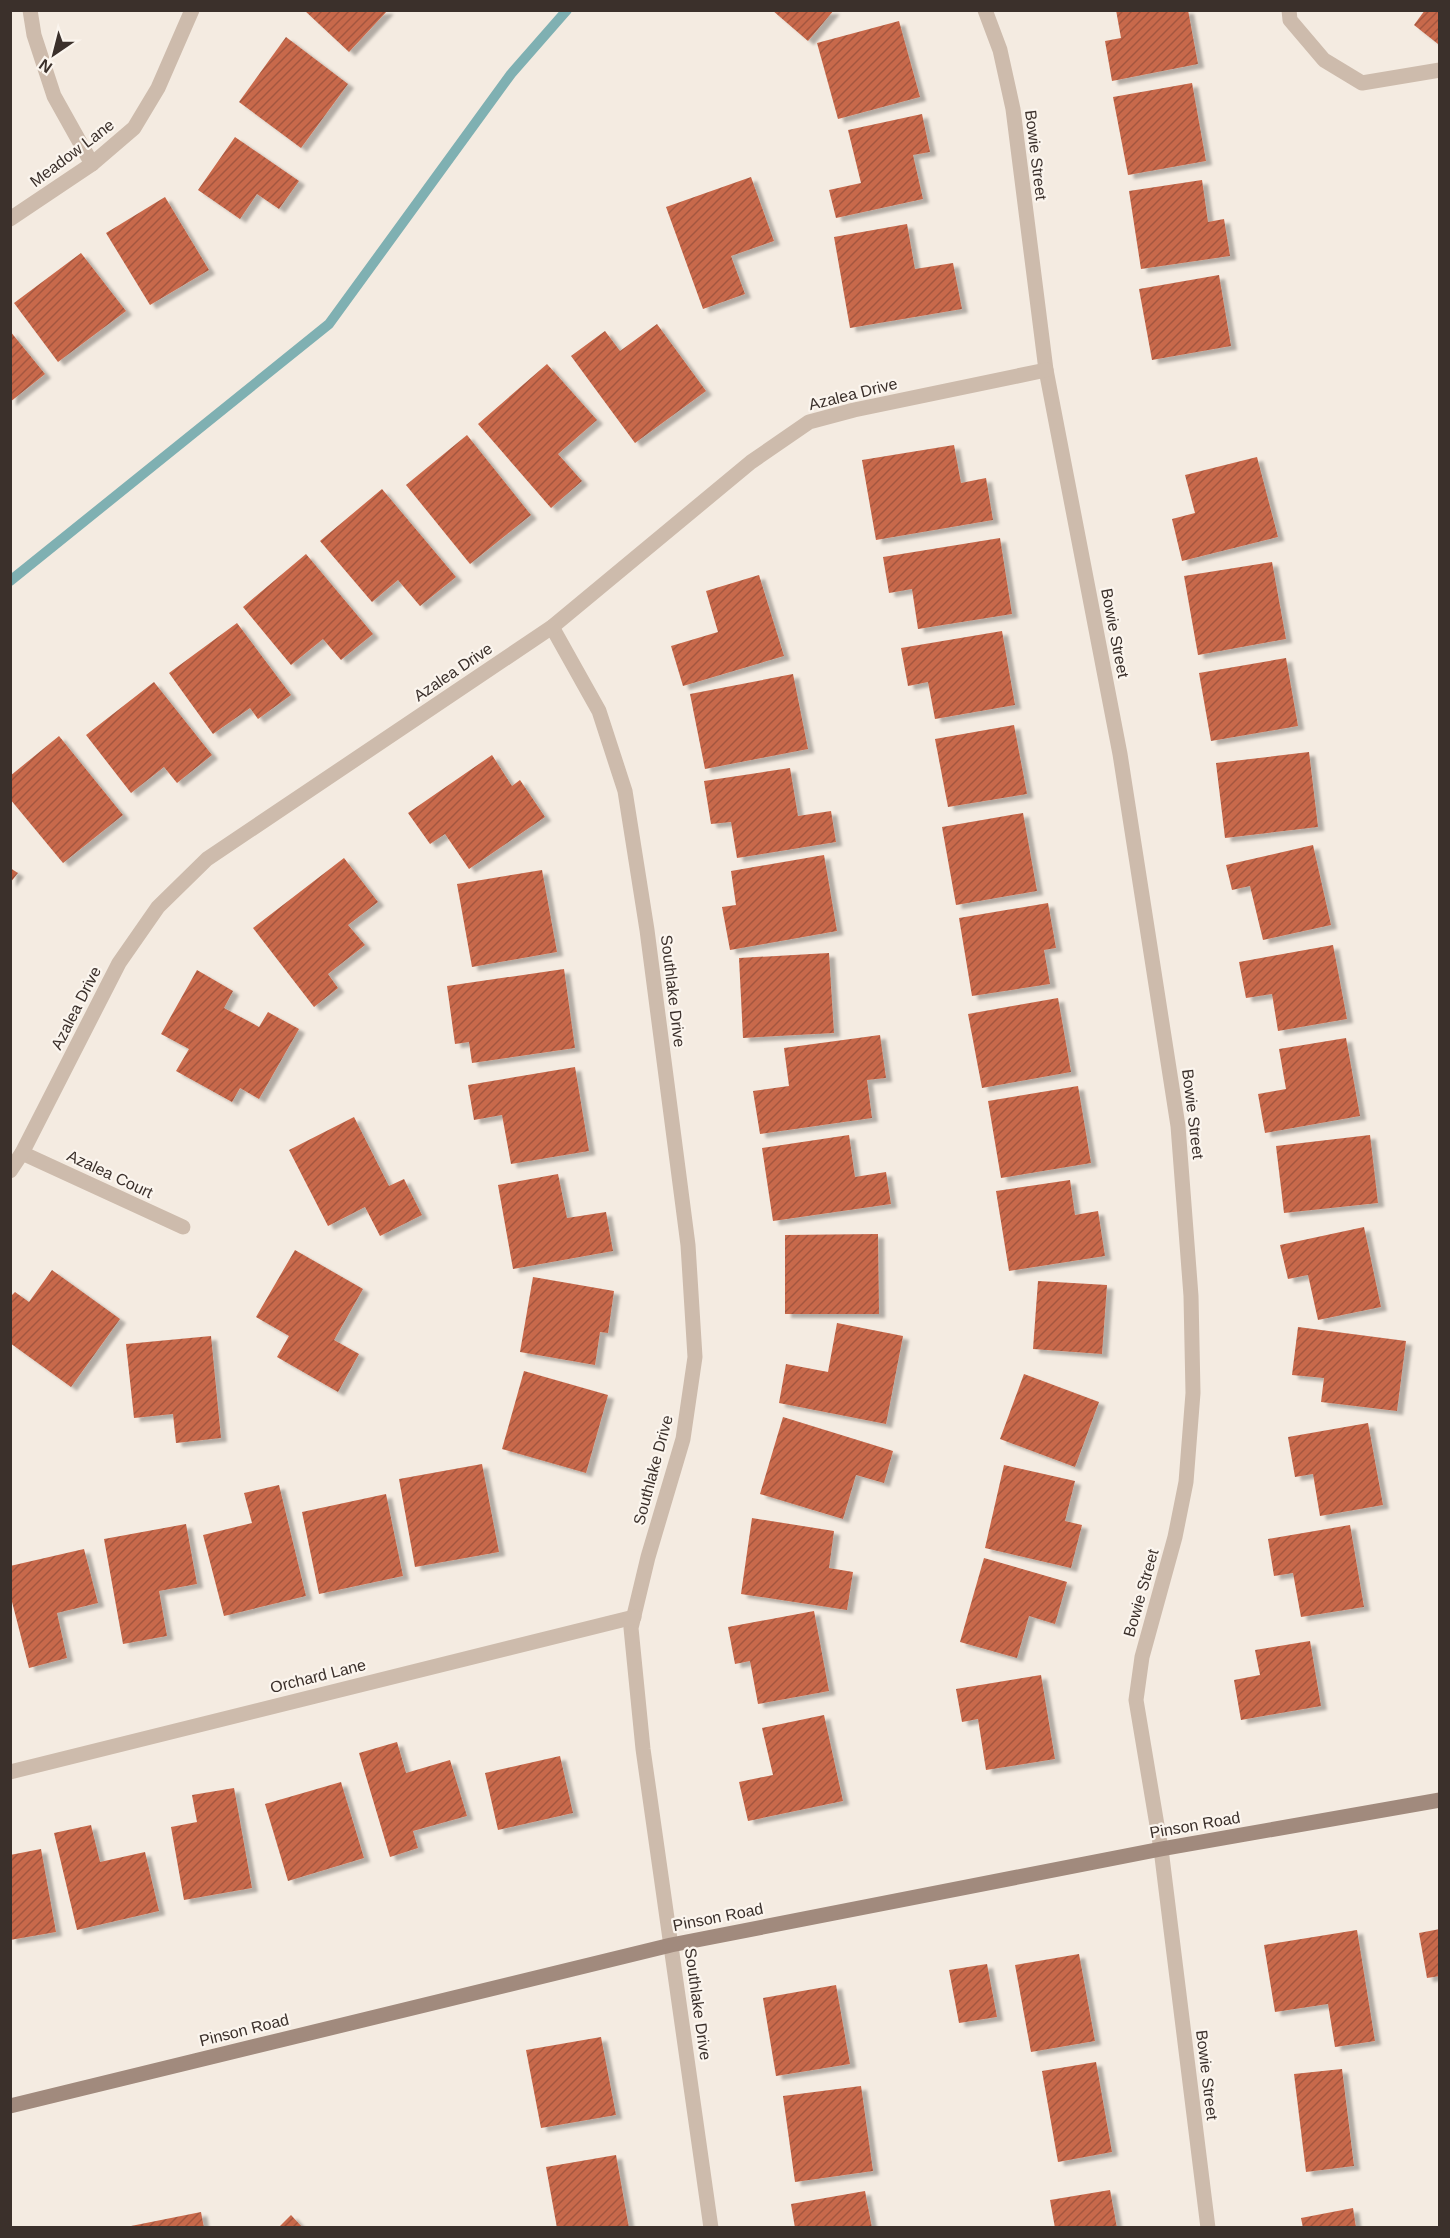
<svg xmlns="http://www.w3.org/2000/svg" width="1450" height="2238" font-family="Arial,sans-serif">
<defs>
<pattern id="building-hatch" width="6" height="6" patternUnits="userSpaceOnUse" patternTransform="scale(1.5)"><rect width="6" height="6" fill="#c8694b"/><path d="M-1 1l2-2M0 6l6-6M5 7l2-2" fill="none" stroke="#a4573f"/></pattern>
<filter id="shadow"><feDropShadow dx="6" dy="4" stdDeviation="1.5" flood-color="#0004"/></filter>
</defs>
<rect width="100%" height="100%" fill="#f4ebe1"/>
<g fill="none" stroke-linecap="round" stroke-linejoin="round">
<!-- stream -->
<path stroke="#7fb0b2" stroke-width="10" d="M10,581L329,324L511,74L567,10"/>
</g>
<!-- building -->
<g fill="url(#building-hatch)" filter="url(#shadow)">
<path d="M304,10H388L349,52Z"/>
<path d="M772,10H834L808,41Z"/>
<path d="M1116,10H1188L1198,64L1112,81L1105,41L1121,38Z"/>
<path d="M1425,10H1440L1438,44L1414,25Z"/>
<path d="M899,21L920,97L838,119L817,43Z"/>
<path d="M286,37L348,84L301,148L239,102Z"/>
<path d="M1192,83L1206,161L1128,175L1113,97Z"/>
<path d="M922,114L930,152L913,155L923,199L836,218L829,190L861,183L848,130Z"/>
<path d="M235,137L299,181L279,209L257,194L240,219L198,190Z"/>
<path d="M751,177L774,241L731,256L745,294L703,309L666,207Z"/>
<path d="M1202,180L1208,222L1224,219L1230,256L1141,269L1129,191Z"/>
<path d="M165,197L209,270L150,305L106,233Z"/>
<path d="M907,224L915,269L953,263L962,309L850,328L834,237Z"/>
<path d="M81,253L126,311L58,362L14,303Z"/>
<path d="M1219,275L1231,346L1152,360L1139,289Z"/>
<path d="M657,324L706,391L635,443L571,356L605,331L620,351Z"/>
<path d="M10,331L45,374L10,402Z"/>
<path d="M547,364L597,420L558,454L582,481L551,508L478,424Z"/>
<path d="M467,435L531,515L470,564L406,485Z"/>
<path d="M954,445L961,483L986,478L993,520L876,540L862,460Z"/>
<path d="M1257,457L1278,537L1182,561L1172,519L1195,513L1185,475Z"/>
<path d="M382,489L456,577L420,606L398,580L372,602L320,541Z"/>
<path d="M1000,538L1012,614L918,629L912,589L889,593L883,557Z"/>
<path d="M306,554L373,634L341,660L323,639L291,665L243,607Z"/>
<path d="M1272,562L1286,639L1198,655L1184,576Z"/>
<path d="M759,575L784,656L683,686L671,646L718,632L706,591Z"/>
<path d="M237,623L291,695L258,719L250,708L213,734L169,673Z"/>
<path d="M1002,631L1015,705L935,719L928,682L908,686L901,648Z"/>
<path d="M1286,658L1298,726L1211,741L1199,673Z"/>
<path d="M793,674L808,749L705,769L690,694Z"/>
<path d="M154,682L212,755L177,783L164,767L131,793L86,735Z"/>
<path d="M1014,725L1027,794L948,807L935,739Z"/>
<path d="M59,736L123,815L63,863L10,799V776Z"/>
<path d="M1309,752L1318,827L1225,838L1216,763Z"/>
<path d="M492,755L512,786L520,780L545,817L469,869L445,834L430,844L408,813Z"/>
<path d="M790,768L798,816L831,811L836,842L737,858L731,822L711,824L704,781Z"/>
<path d="M1023,813L1037,891L956,905L942,827Z"/>
<path d="M1313,845L1331,925L1263,940L1250,886L1232,890L1226,865Z"/>
<path d="M824,855L837,931L730,950L722,907L736,905L731,871Z"/>
<path d="M344,858L378,902L348,925L365,945L328,974L338,988L314,1007L253,928Z"/>
<path d="M10,868L18,873L10,883Z"/>
<path d="M542,870L557,952L472,967L457,884Z"/>
<path d="M1048,903L1056,948L1044,950L1050,984L972,996L959,918Z"/>
<path d="M1333,945L1347,1019L1278,1031L1272,994L1246,998L1239,962Z"/>
<path d="M829,953L834,1033L743,1038L739,958Z"/>
<path d="M564,969L575,1048L472,1063L469,1042L455,1044L447,986Z"/>
<path d="M197,970L233,991L224,1008L259,1027L268,1012L299,1029L259,1099L240,1088L232,1102L176,1071L189,1049L161,1034Z"/>
<path d="M1058,998L1071,1072L982,1088L968,1014Z"/>
<path d="M880,1035L886,1078L867,1080L872,1118L760,1134L753,1091L789,1086L784,1048Z"/>
<path d="M1346,1038L1360,1116L1265,1133L1258,1094L1286,1089L1279,1049Z"/>
<path d="M575,1067L589,1151L511,1164L502,1115L474,1120L468,1085Z"/>
<path d="M1078,1086L1091,1163L1001,1178L988,1101Z"/>
<path d="M354,1117L389,1186L404,1179L422,1215L380,1236L365,1207L328,1226L289,1150Z"/>
<path d="M849,1135L855,1177L886,1172L891,1204L773,1221L762,1148Z"/>
<path d="M1370,1135L1378,1203L1284,1213L1276,1146Z"/>
<path d="M558,1174L567,1218L606,1212L613,1251L513,1269L498,1185Z"/>
<path d="M1070,1180L1075,1215L1098,1211L1105,1256L1009,1271L996,1191Z"/>
<path d="M1364,1227L1381,1307L1318,1320L1308,1275L1288,1279L1280,1245Z"/>
<path d="M878,1234L879,1314H785V1235Z"/>
<path d="M295,1250L363,1289L334,1340L359,1354L338,1392L277,1357L289,1336L256,1317Z"/>
<path d="M52,1270L120,1319L71,1387L10,1343V1297L15,1292L29,1302Z"/>
<path d="M533,1277L614,1291L608,1333L600,1332L595,1365L520,1352Z"/>
<path d="M1038,1281L1107,1285L1102,1354L1033,1349Z"/>
<path d="M837,1323L903,1336L886,1424L779,1403L786,1364L828,1372Z"/>
<path d="M1298,1327L1406,1341L1397,1411L1321,1402L1324,1378L1292,1375Z"/>
<path d="M211,1336L221,1438L176,1443L173,1414L134,1418L126,1344Z"/>
<path d="M524,1371L608,1395L586,1473L502,1449Z"/>
<path d="M1024,1374L1099,1402L1075,1467L1000,1439Z"/>
<path d="M783,1417L893,1451L884,1483L856,1475L843,1519L760,1494Z"/>
<path d="M1368,1423L1383,1505L1320,1516L1313,1474L1295,1477L1288,1437Z"/>
<path d="M482,1464L499,1552L415,1567L399,1479Z"/>
<path d="M1004,1465L1075,1481L1065,1521L1082,1525L1071,1568L985,1548Z"/>
<path d="M279,1485L306,1596L224,1616L203,1535L252,1523L244,1493Z"/>
<path d="M386,1494L403,1576L319,1594L302,1512Z"/>
<path d="M752,1518L834,1531L829,1568L853,1572L847,1610L741,1594Z"/>
<path d="M186,1524L197,1584L159,1591L167,1636L123,1644L104,1539Z"/>
<path d="M1350,1525L1364,1607L1301,1617L1293,1573L1274,1576L1268,1539Z"/>
<path d="M84,1549L98,1603L57,1613L67,1658L29,1668L10,1594V1566Z"/>
<path d="M984,1558L1067,1582L1055,1624L1029,1616L1017,1658L960,1642Z"/>
<path d="M814,1611L829,1691L758,1704L750,1661L735,1664L728,1627Z"/>
<path d="M1310,1641L1321,1706L1241,1720L1234,1680L1260,1675L1255,1650Z"/>
<path d="M1041,1675L1055,1759L986,1770L978,1719L962,1722L956,1689Z"/>
<path d="M824,1715L843,1801L748,1821L739,1782L773,1775L762,1728Z"/>
<path d="M397,1742L406,1773L450,1760L467,1816L413,1831L418,1848L390,1857L359,1753Z"/>
<path d="M560,1756L573,1813L498,1830L485,1773Z"/>
<path d="M341,1782L364,1858L288,1881L265,1804Z"/>
<path d="M234,1788L252,1888L184,1900L171,1827L197,1822L192,1795Z"/>
<path d="M91,1825L100,1862L145,1852L159,1911L77,1930L54,1833Z"/>
<path d="M41,1849L56,1932L10,1940V1855Z"/>
<path d="M1440,1929V1976L1427,1978L1419,1933Z"/>
<path d="M1357,1930L1375,2041L1335,2047L1328,2004L1275,2012L1264,1945Z"/>
<path d="M1079,1954L1095,2041L1031,2052L1015,1965Z"/>
<path d="M987,1964L997,2017L959,2023L949,1970Z"/>
<path d="M836,1985L850,2064L776,2076L763,1998Z"/>
<path d="M601,2037L616,2115L541,2128L526,2050Z"/>
<path d="M1096,2062L1112,2152L1058,2162L1042,2071Z"/>
<path d="M1342,2069L1354,2166L1306,2172L1294,2074Z"/>
<path d="M861,2086L873,2171L795,2182L783,2096Z"/>
<path d="M616,2155L629,2228H557L546,2167Z"/>
<path d="M1110,2190L1117,2228H1055L1050,2200Z"/>
<path d="M865,2191L872,2228H795L791,2204Z"/>
<path d="M1353,2208L1356,2228H1303L1301,2218Z"/>
<path d="M201,2212L204,2228H131V2226Z"/>
<path d="M291,2215L303,2228H278Z"/>
</g>
<g fill="none" stroke-linecap="round" stroke-linejoin="round">
<!-- lane -->
<path stroke="#cdbbac" stroke-width="15" d="M1289,10L1290,20L1324,60L1362,83L1440,70"/>
<!-- street -->
<g stroke="#cdbbac" stroke-width="15">
<path d="M30,10L34,35L54,96L92,164"/>
<path d="M985,10L1000,50L1013,109L1046,370L1120,754L1178,1126L1191,1296L1193,1393L1186,1482L1175,1537L1142,1657L1136,1700L1161,1849L1208,2228"/>
<path d="M10,219L92,164L134,128L158,88L192,10"/>
<path d="M552,627L599,711L625,791L647,930L688,1245L695,1357L683,1439L648,1557L631,1628L643,1749L711,2228"/>
<path d="M22,1153L183,1227"/>
<path d="M10,1171L22,1153L119,963L158,907L207,859L552,627L751,462L809,422L854,410L1046,370"/>
<path d="M10,1772L634,1617"/>
</g>
<!-- secondary -->
<path stroke="#a18a7d" stroke-width="15" d="M10,2106L671,1945L1161,1849L1440,1800"/>
</g>
<g text-anchor="middle" dominant-baseline="central" stroke-width="4.5" stroke-linejoin="round" paint-order="stroke">
<!-- street labels -->
<g font-size="16" fill="#3b302b" stroke="#fbf5ee">
<text transform="translate(72 153) rotate(-37)">Meadow Lane</text>
<text transform="translate(1036 155) rotate(83)">Bowie Street</text>
<text transform="translate(853 394) rotate(-14)">Azalea Drive</text>
<text transform="translate(1115 633) rotate(79)">Bowie Street</text>
<text transform="translate(453 672) rotate(-34)">Azalea Drive</text>
<text transform="translate(673 991) rotate(83)">Southlake Drive</text>
<text transform="translate(76 1008) rotate(-63)">Azalea Drive</text>
<text transform="translate(1193 1114) rotate(83)">Bowie Street</text>
<text transform="translate(110 1174) rotate(25)">Azalea Court</text>
<text transform="translate(653 1470) rotate(-75)">Southlake Drive</text>
<text transform="translate(1141 1593) rotate(-74)">Bowie Street</text>
<text transform="translate(318 1676) rotate(-14)">Orchard Lane</text>
<text transform="translate(1195 1825) rotate(-10)">Pinson Road</text>
<text transform="translate(718 1917) rotate(-11)">Pinson Road</text>
<text transform="translate(698 2004) rotate(82)">Southlake Drive</text>
<text transform="translate(244 2030) rotate(-14)">Pinson Road</text>
<text transform="translate(1207 2075) rotate(83)">Bowie Street</text>
</g>
</g>
<!-- border -->
<rect width="1450" height="2238" fill="none" stroke="#3b302b" stroke-width="24"/>
<!-- north arrow -->
<g transform="translate(54 54) rotate(215)" stroke="#fbf5ee" stroke-width="4.5" paint-order="stroke">
<path d="M0-4.5L10 22L0 15L-10 22Z" fill="#3b302b"/>
<text y="-9" font-size="16" font-weight="bold" text-anchor="middle" fill="#3b302b">N</text>
</g>
</svg>
